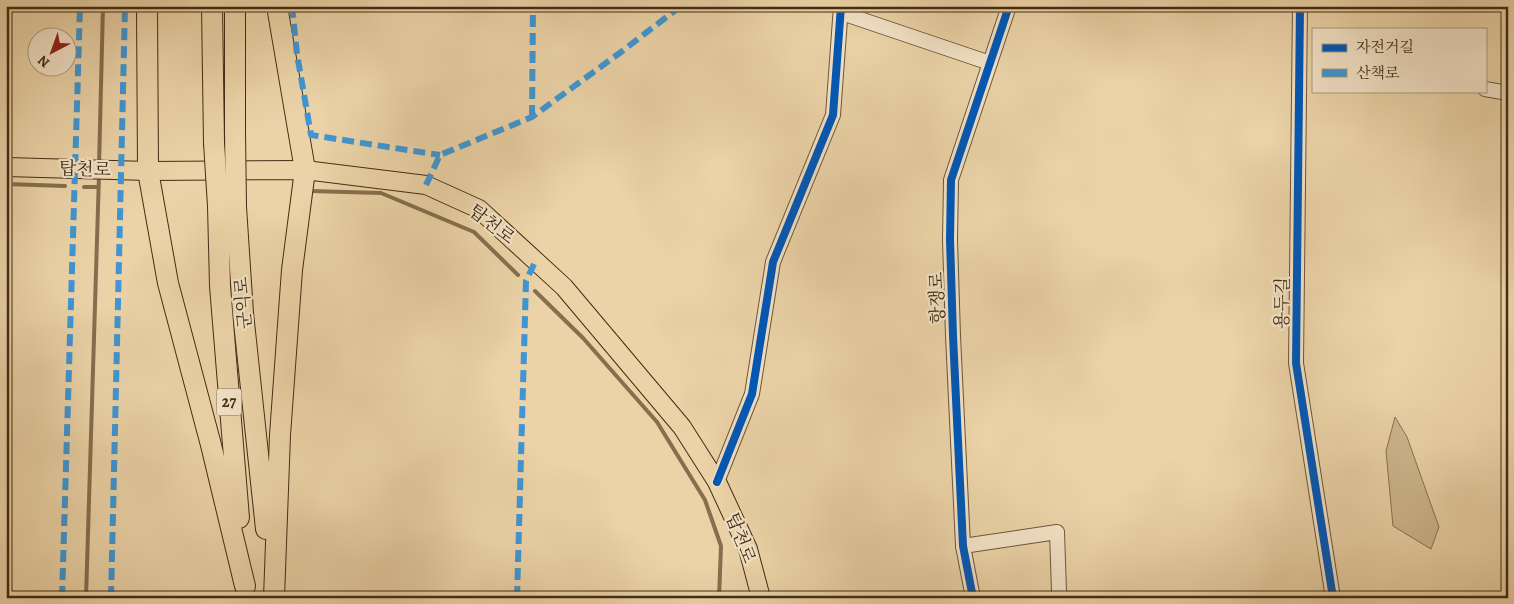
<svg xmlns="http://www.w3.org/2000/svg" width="1514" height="604" font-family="Alegreya,'Noto Serif KR',serif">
<rect width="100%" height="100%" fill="#ebd3a7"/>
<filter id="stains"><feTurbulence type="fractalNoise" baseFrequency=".004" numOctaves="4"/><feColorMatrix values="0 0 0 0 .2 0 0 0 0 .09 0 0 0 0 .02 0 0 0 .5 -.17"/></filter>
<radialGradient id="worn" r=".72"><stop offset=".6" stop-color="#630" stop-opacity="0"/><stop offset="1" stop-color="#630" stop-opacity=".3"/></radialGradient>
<!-- green -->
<path fill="#ceb78e" stroke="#887251" d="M1395,417L1407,437L1439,527L1431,549L1393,526L1386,451Z"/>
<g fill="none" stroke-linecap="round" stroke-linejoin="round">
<!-- stream -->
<g stroke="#856f4e" stroke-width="4">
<path d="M99,166L103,6"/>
<path d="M6,184L65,186"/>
<path d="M84,187H98"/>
<path d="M310,191L381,193L474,232L518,275"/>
<path d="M535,291L583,338L657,422L705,500L721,546L719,598"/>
<path d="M86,598L99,175"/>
</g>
<defs>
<g id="minor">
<path d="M1300,6L1296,363L1333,598"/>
<path d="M842,13L990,63"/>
<path d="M1485,89L1508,93"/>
<path d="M717,482L752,394L773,262L833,115L841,6"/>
<path d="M963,546L1057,532L1059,592L1062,598"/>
<path d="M973,598L963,546L953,336L950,240L951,180L1009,6"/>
</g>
<path id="major" d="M6,167L148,171L305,170L426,185L479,209L564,287L682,427L717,482L748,549L761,598"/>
<g id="highway">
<path d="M147,6L148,171L168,283L211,445L245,586"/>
<path d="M212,6L214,143"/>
<path d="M235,6V131"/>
<path d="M218,206L220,286L239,518"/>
<path d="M236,207L243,313L266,529"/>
<path d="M274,598L280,435L292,270L305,170L277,6"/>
</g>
</defs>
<!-- minor casing -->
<use href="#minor" stroke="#6c5639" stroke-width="16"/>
<!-- major casing -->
<use href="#major" stroke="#422d14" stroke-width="20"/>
<!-- highway casing -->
<use href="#highway" stroke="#422d14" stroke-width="22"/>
<!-- minor -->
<use href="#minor" stroke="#f2e2c6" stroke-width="14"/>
<!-- major -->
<use href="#major" stroke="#ebd3a7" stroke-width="18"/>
<!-- highway -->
<use href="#highway" stroke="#ebd3a7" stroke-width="20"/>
<defs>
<g id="highway-bridge">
<path d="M235,131L236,207"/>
<path d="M214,143L218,206"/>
</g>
</defs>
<!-- highway-bridge casing -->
<use href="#highway-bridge" stroke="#422d14" stroke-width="22" stroke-linecap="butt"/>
<!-- highway-bridge -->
<use href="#highway-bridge" stroke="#ebd3a7" stroke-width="20"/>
<!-- quiet -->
<g stroke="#3f96d3" stroke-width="6" stroke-dasharray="12 6" stroke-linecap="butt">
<path d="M292,6L297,54L311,135L440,155"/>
<path d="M821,6L842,13"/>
<path d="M532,117L533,6"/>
<path d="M426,185L440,155L532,117L621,52L681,6"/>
<path d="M62,598L80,6"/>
<path d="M111,598L125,6"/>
<path d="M517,598L526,281L536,260"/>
</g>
<defs>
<g id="cycleway">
<path d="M1300,6L1296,363L1333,598"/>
<path d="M717,482L752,394L773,262L833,115L841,6"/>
<path d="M973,598L963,546L953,336L950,240L951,180L1009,6"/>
</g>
</defs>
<!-- cycleway casing -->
<use href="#cycleway" stroke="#f2e2c6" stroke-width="11"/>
<!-- cycleway -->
<use href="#cycleway" stroke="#0057b8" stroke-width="8"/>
</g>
<g text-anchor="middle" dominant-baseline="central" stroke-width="4.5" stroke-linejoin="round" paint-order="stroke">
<!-- shield labels -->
<rect fill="#f2e2c6" stroke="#776349" stroke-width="1" x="216.5" y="388.5" width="25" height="27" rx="4"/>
<g font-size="16" font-weight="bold" fill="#422d14">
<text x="229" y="402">27</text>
</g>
<!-- street labels -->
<g font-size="18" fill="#422d14" stroke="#f2e2c6">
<text transform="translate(85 169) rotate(2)">탑천로</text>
<text transform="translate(492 224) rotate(38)">탑천로</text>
<text transform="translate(937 298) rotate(-92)">항쟁로</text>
<text transform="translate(243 303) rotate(-95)">군익로</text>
<text transform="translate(1282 303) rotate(-89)">용두길</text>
<text transform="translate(741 538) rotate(69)">탑천로</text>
</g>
</g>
<!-- margin -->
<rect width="1514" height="604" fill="none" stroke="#ebd3a7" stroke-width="25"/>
<rect x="8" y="8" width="1499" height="589" fill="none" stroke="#422d14" stroke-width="2.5"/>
<rect x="12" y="12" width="1489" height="579" fill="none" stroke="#422d14"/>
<!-- legend -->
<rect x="1312" y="28" width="175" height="65" fill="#f2e2c6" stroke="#ac9a7f"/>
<rect x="1322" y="44" width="25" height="8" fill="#0057b8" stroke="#ac9a7f"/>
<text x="1356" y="52" font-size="15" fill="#422d14">자전거길</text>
<rect x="1322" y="69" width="25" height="8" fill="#3f96d3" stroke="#ac9a7f"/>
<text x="1356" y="78" font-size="15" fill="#422d14">산책로</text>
<!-- north arrow -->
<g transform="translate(52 52) rotate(221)"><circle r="24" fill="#f2e2c6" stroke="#ac9a7f"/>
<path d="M0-4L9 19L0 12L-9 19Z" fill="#8f2418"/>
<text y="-8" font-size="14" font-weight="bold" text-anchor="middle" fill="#422d14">N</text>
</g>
<rect width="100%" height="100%" filter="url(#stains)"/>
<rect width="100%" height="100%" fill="url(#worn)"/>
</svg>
